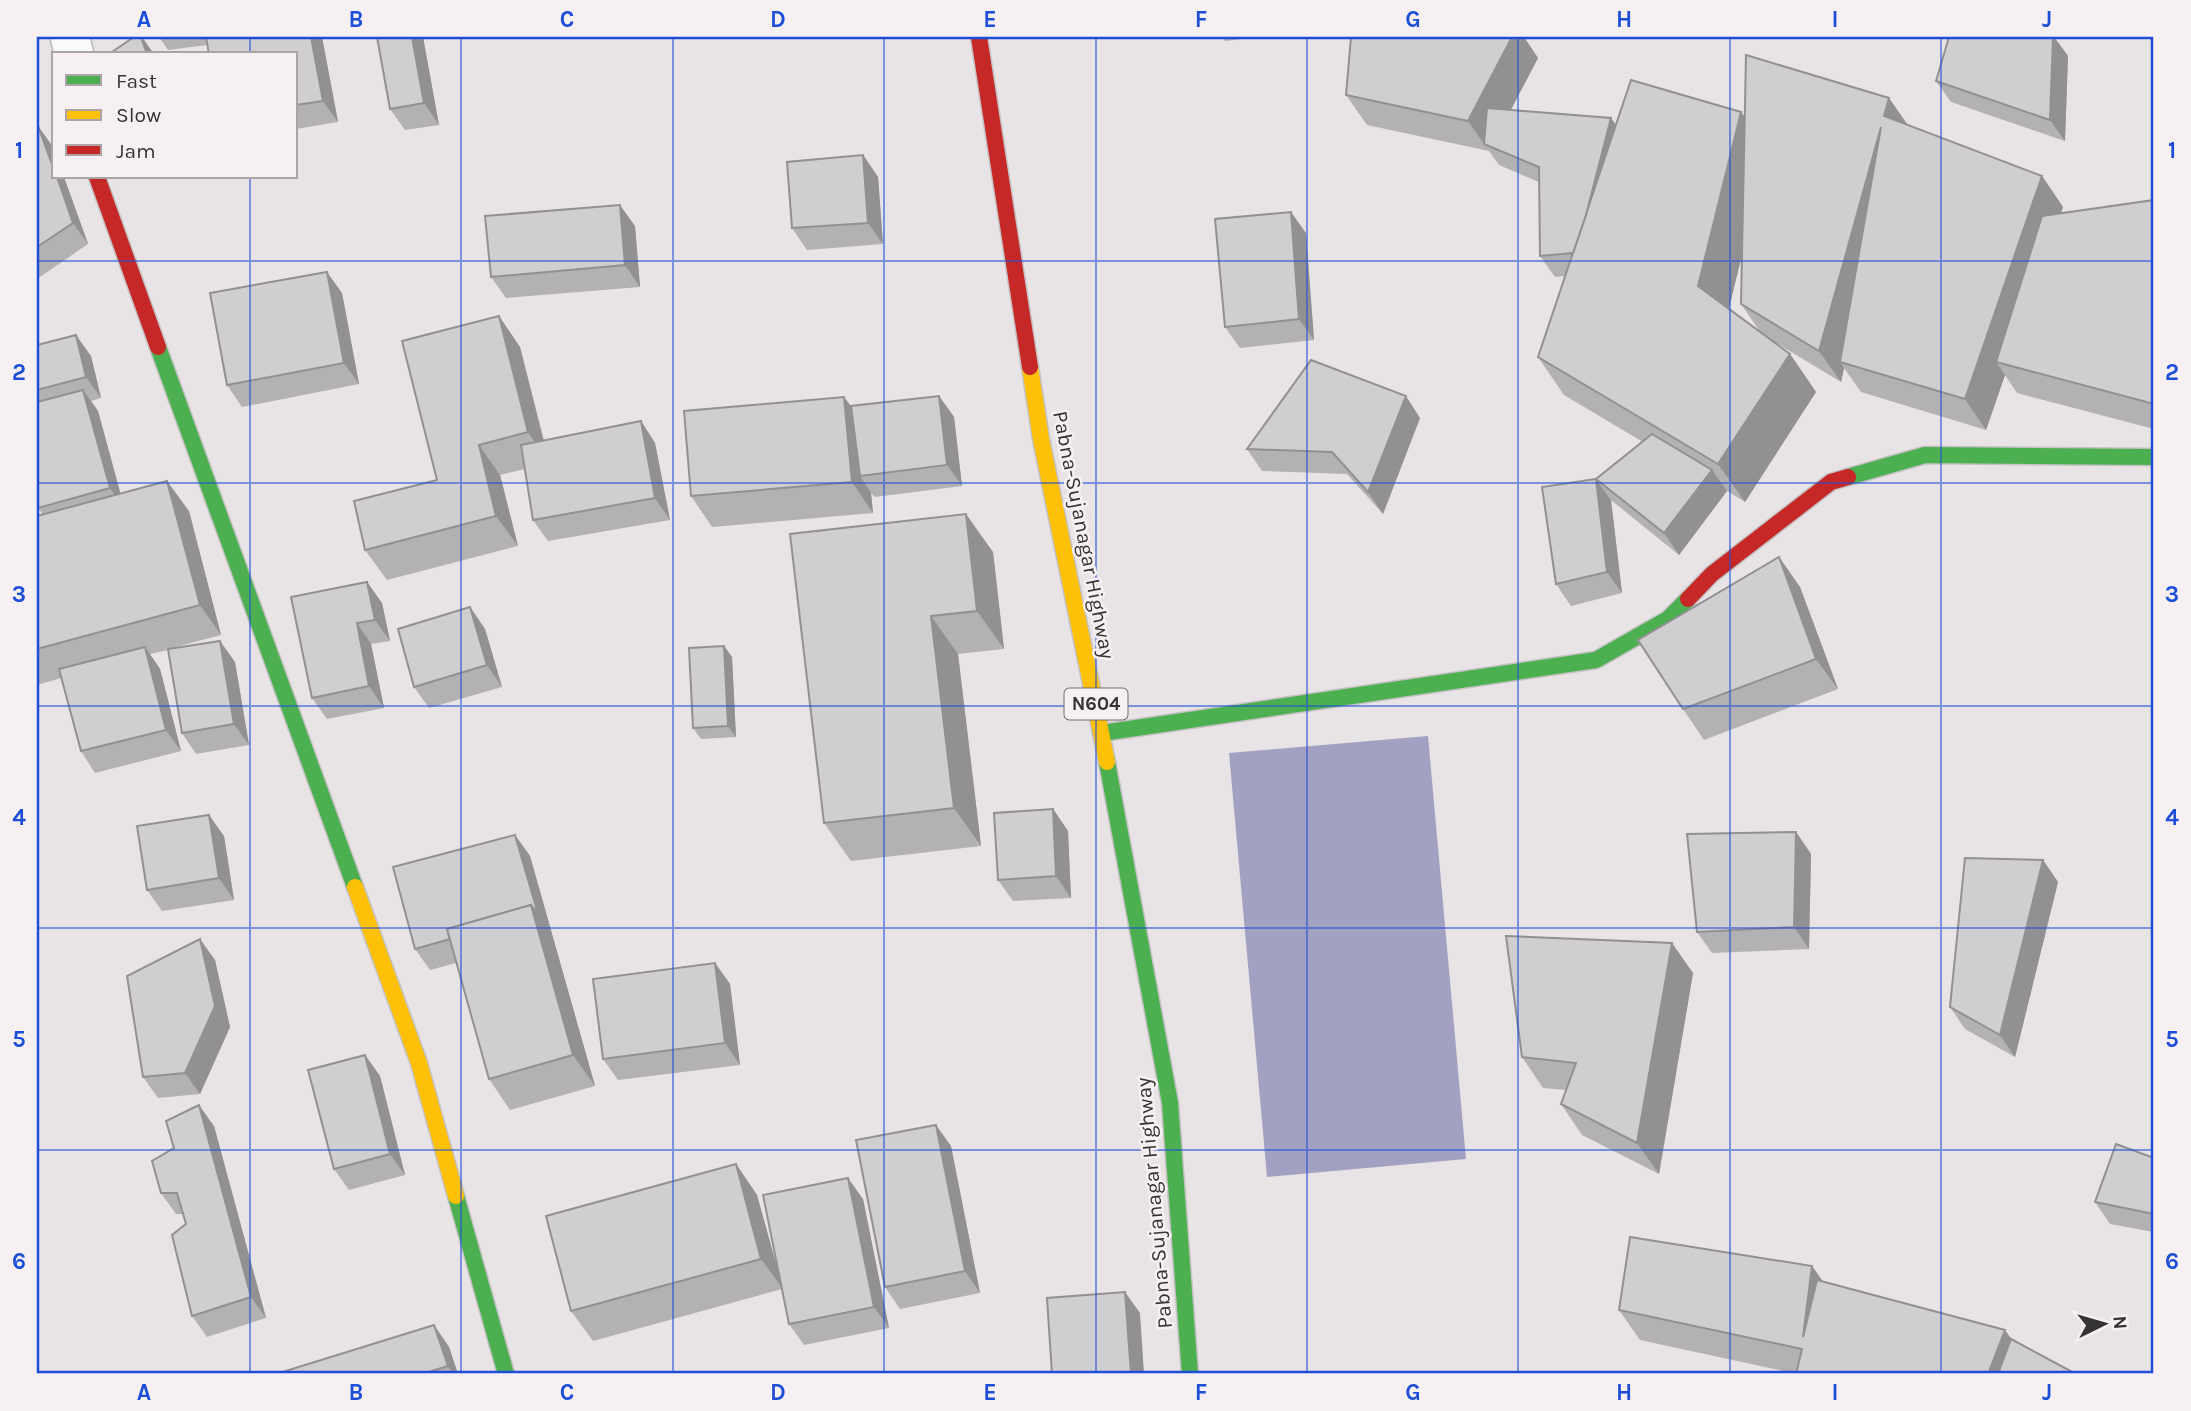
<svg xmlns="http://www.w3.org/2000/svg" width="2191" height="1411" font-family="Karla,sans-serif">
<rect width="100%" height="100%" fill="#e8e4e6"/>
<!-- water -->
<path fill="#a3a1c2" d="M1428,736L1466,1159L1267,1177L1229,753Z"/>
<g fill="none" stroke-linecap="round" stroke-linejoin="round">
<defs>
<path id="street" d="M70,37L74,54"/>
<g id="fast">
<path d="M158,347L355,887"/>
<path d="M1848,477L1925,455L2154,457"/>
<path d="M1102,733L1596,660L1668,619L1688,599"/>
<path d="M1107,762L1170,1103L1190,1374"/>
<path d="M456,1196L506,1374"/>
</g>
<g id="slow">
<path d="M1030,367L1041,439L1107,762"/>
<path d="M355,887L419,1063L456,1196"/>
</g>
<g id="jam">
<path d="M979,37L1030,367"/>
<path d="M97,177L158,347"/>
<path d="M1688,599L1712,574L1831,482L1848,477"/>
</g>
</defs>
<!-- street casing -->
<use href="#street" stroke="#c5c2c3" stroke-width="42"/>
<!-- fast casing -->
<use href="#fast" stroke="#c5c2c3" stroke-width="19"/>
<!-- slow casing -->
<use href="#slow" stroke="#c5c2c3" stroke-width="19"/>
<!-- jam casing -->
<use href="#jam" stroke="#c5c2c3" stroke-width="19"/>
<!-- street -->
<use href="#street" stroke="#fcfbfb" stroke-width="38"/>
<!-- fast -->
<use href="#fast" stroke="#4caf50" stroke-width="16"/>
<!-- slow -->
<use href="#slow" stroke="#ffc107" stroke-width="16"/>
<!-- jam -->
<use href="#jam" stroke="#c62828" stroke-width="16"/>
</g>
<!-- wall -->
<g fill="#b3b1b3" fill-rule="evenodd">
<path d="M159,37H322L338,122L296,129V54L207,45L168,50Z"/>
<path d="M377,37H423L439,125L405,130L390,109Z"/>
<path d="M1222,37H1261L1225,41Z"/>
<path d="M1351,37H1524L1538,58L1511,110L1616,125L1741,112L1745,117L1908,125L2042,176L2063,207L2061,213L2154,200V429L2017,393L2005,375L1986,430L1861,392L1844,368L1841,382L1768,338L1790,354L1816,392L1745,502L1727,491L1679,555L1611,500L1596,479L1643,442L1564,395L1538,357L1565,276L1555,277L1540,256L1539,182L1499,165L1489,151L1367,125L1346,95ZM1742,253L1741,304L1761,333L1729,309Z"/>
<path d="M1949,37H2054L2068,56L2065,141L1951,102L1936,81Z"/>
<path d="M2148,37H2154V44L2153,43Z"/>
<path d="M38,126L53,147L88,244L37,279V127Z"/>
<path d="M863,155L878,177L883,244L807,250L792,228Z"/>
<path d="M635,226L640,287L506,298L491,277Z"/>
<path d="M1306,233L1314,340L1240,348L1225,327Z"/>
<path d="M342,293L359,384L242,407L227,385Z"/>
<path d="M499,316L520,347L544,440L641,421L655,443L670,520L548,541L533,520L525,469L500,475L518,546L387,580L365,550L437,480Z"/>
<path d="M37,345L91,356L101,398L91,401L98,411L120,493L189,511L221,635L168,649L235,662L249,745L196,754L182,733L168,650L150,654L160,669L181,751L95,773L81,751L61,678L37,685V516L42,514L37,505Z"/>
<path d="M939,396L954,417L962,486L875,497L871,493L873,513L712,527L691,496L844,397L851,406Z"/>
<path d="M1420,418L1383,514L1347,474L1262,471L1247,449Z"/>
<path d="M1611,500L1622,593L1571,606L1556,584Z"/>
<path d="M790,534L993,552L1004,649L958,654L981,846L851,861L824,823Z"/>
<path d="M1779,557L1800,587L1838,689L1704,740L1683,709Z"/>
<path d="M367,582L382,603L390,641L371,644L384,708L327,719L312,698Z"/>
<path d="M470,607L485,629L502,687L429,708L414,687Z"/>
<path d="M724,646L732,657L736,737L701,739L693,728Z"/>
<path d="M1053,809L1068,831L1071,898L1013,901L998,880Z"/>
<path d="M1796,832L1811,854L1809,949L1712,953L1697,932Z"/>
<path d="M515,835L530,856L595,1086L510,1110L489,1079L456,963L430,970L415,949Z"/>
<path d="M224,836L234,900L162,911L147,890Z"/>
<path d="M2043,860L2058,882L2015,1057L1965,1029L1950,1007Z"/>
<path d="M215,960L230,1027L200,1094L158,1098L143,1077Z"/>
<path d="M715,963L730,984L740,1065L618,1080L603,1059Z"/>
<path d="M1693,973L1659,1174L1582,1135L1561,1104L1566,1090L1543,1088L1522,1057Z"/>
<path d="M365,1055L380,1076L405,1175L349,1190L334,1169Z"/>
<path d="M214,1126L266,1318L207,1337L192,1316L186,1224L183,1214H176L161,1193Z"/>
<path d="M951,1146L980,1293L900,1309L885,1287Z"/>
<path d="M2154,1158V1232L2110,1224L2095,1202Z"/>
<path d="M736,1164L757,1195L780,1278L863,1199L889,1328L804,1345L789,1324L782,1289L593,1341L571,1311Z"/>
<path d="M1812,1266L1823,1281L2005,1330L2011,1339L1797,1374L1640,1340L1619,1310Z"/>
<path d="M434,1325L449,1347L458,1374H276Z"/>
</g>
<!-- shaded-wall -->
<g fill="#929092">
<path d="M141,37H142L154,54H147Z"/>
<path d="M311,37H322L338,122L323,101Z"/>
<path d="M412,37H423L439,125L424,103Z"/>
<path d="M1512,37H1524L1538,58L1491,147L1484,144L1489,151L1468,121Z"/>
<path d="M2053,37H2054L2068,56L2065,141L2050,120Z"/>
<path d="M1889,98L1910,128L1884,116Z"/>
<path d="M1741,112L1768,150L1725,324L1698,286Z"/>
<path d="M1611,118L1626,139L1576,253Z"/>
<path d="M38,126L53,147L54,170Z"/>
<path d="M1881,127L1840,362L1844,368L1841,382L1819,351Z"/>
<path d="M863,155L878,177L883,244L868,223Z"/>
<path d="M2042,176L2063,207L2008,366L1996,362L2005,375L1986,430L1965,399Z"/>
<path d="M57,177H64L88,244L73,223Z"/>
<path d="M620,205L635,226L640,287L625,265Z"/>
<path d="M1291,212L1306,233L1314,340L1299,319Z"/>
<path d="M327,272L342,293L359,384L344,363Z"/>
<path d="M499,316L520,347L549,463L528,432Z"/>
<path d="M76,335L91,356L101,398L86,377Z"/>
<path d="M1790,354L1816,392L1745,502L1718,464Z"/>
<path d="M83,390L98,411L125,510L110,488Z"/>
<path d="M939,396L954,417L962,486L947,465Z"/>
<path d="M1406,396L1420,418L1383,514L1368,492Z"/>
<path d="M844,397L866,427L860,476L871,493L873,513L852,482Z"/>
<path d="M641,421L655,443L670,520L655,498Z"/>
<path d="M479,445L500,475L518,546L496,516Z"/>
<path d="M1712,470L1727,491L1679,555L1664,533Z"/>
<path d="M1596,479L1611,500L1622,593L1607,572Z"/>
<path d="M167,481L189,511L221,635L200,605Z"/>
<path d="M966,514L993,552L1004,649L977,611Z"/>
<path d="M1779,557L1800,587L1838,689L1816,659Z"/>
<path d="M367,582L382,603L390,641L375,620Z"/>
<path d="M470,607L485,629L502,687L487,665Z"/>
<path d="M931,616L958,654L981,846L954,808Z"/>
<path d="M357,623L371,644L384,708L369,686Z"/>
<path d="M220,641L235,662L249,745L234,724Z"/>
<path d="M724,646L732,657L736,737L728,726Z"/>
<path d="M145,647L160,669L181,751L166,730Z"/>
<path d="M1053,809L1068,831L1071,898L1056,876Z"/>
<path d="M209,815L224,836L234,900L219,878Z"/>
<path d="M1796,832L1811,854L1809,949L1794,927Z"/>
<path d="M515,835L530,856L595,1086L573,1055L531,905Z"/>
<path d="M2043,860L2058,882L2015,1057L2000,1035Z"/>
<path d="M200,939L215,960L230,1027L200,1094L185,1073Z"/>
<path d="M1672,943L1693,973L1659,1174L1637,1143Z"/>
<path d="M715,963L730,984L740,1065L725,1043Z"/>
<path d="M365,1055L380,1076L405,1175L390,1154Z"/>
<path d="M199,1105L214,1126L266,1318L251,1297Z"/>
<path d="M936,1125L951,1146L980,1293L965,1271Z"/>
<path d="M736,1164L757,1195L783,1289L761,1259Z"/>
<path d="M848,1178L863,1199L889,1328L874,1307Z"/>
<path d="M1812,1266L1833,1297L1803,1337Z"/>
<path d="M1125,1292L1140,1313L1144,1374H1131Z"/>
<path d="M434,1325L449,1347L458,1374H453L448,1366Z"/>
<path d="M2005,1330L2026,1360L2021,1374H1988Z"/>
</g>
<!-- building -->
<g fill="#d0ced0" stroke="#929092" stroke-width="2">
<path d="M134,37H141L147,54H109Z"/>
<path d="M206,37H311L323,101L296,105V54H209Z"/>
<path d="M377,37H412L424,103L390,109Z"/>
<path d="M1351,37H1512L1468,121L1346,95Z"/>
<path d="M1949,37H2053L2050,120L1936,81Z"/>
<path d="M1746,55L1889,98L1884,116L2042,176L1965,399L1840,362L1881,127L1819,351L1741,304Z"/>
<path d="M1631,80L1741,112L1698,286L1790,354L1718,464L1538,357Z"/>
<path d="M1487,108L1611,118L1586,215L1573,253L1540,256L1539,167L1484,144Z"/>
<path d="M38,126L54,170V177H57L73,223L37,247V127Z"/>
<path d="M863,155L868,223L792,228L787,162Z"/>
<path d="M2154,200V404L1996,362L2042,216Z"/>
<path d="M620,205L625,265L491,277L485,216Z"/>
<path d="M1291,212L1299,319L1225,327L1215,219Z"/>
<path d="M327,272L344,363L227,385L210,293Z"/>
<path d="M499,316L528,432L479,445L496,516L365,550L354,501L437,480L402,341Z"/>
<path d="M76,335L86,377L37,390V345Z"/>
<path d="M1311,360L1406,396L1368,492L1332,452L1247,449Z"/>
<path d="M83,390L110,488L38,508L37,402Z"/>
<path d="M939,396L947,465L860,476L851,406Z"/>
<path d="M844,397L852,482L691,496L684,411Z"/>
<path d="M641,421L655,498L533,520L521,445Z"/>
<path d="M1652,434L1712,470L1664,533L1596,479Z"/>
<path d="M1596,479L1607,572L1556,584L1542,487Z"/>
<path d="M167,481L200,605L37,649V516Z"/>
<path d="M966,514L977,611L931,616L954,808L824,823L790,534Z"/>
<path d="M1779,557L1816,659L1683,709L1638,640Z"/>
<path d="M367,582L375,620L357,623L369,686L312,698L291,597Z"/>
<path d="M470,607L487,665L414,687L398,629Z"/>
<path d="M220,641L234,724L182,733L168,649Z"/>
<path d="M724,646L728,726L693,728L689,648Z"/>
<path d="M145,647L166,730L81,751L59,669Z"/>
<path d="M1053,809L1056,876L998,880L994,813Z"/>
<path d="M209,815L219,878L147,890L137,826Z"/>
<path d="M1796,832L1794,927L1697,932L1687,834Z"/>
<path d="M515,835L538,914L531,905L447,929L450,939L415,949L393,867Z"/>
<path d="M1965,858L2043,860L2000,1035L1950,1007Z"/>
<path d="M531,905L573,1055L489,1079L447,929Z"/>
<path d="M1506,936L1672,943L1637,1143L1561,1104L1576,1063L1522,1057Z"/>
<path d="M200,939L215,1006L185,1073L143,1077L127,976Z"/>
<path d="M715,963L725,1043L603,1059L593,979Z"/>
<path d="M365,1055L390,1154L334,1169L308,1070Z"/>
<path d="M199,1105L251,1297L192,1316L172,1235L186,1224L177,1193H161L152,1161L174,1148L166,1121Z"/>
<path d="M936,1125L965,1271L885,1287L856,1140Z"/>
<path d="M2116,1144L2154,1158V1214L2095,1202Z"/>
<path d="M736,1164L761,1259L571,1311L546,1216Z"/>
<path d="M848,1178L874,1307L789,1324L763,1195Z"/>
<path d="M1630,1237L1812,1266L1803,1337L1817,1280L2005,1330L1988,1374H1796L1802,1349L1619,1310Z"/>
<path d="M1125,1292L1131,1374H1052L1047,1298Z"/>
<path d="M434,1325L448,1366L422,1374H276Z"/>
<path d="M2011,1339L2076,1374H1998Z"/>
</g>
<!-- grid -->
<path fill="none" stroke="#1d4ed8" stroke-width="2" stroke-opacity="0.55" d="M250,37V54M461,37V1374M673,37V1374M884,37V1374M1096,37V1374M1307,37V1374M1518,37V1374M1730,37V1374M1941,37V1374M250,177V1374M37,261H2154M37,483H2154M37,706H2154M37,928H2154M37,1150H2154"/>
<g text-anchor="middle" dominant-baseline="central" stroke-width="5" stroke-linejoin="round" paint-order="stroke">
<!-- shield labels -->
<rect fill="#f7f0f3" stroke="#706c6d" stroke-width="2" x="1064.5" y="688.5" width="63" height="31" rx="5"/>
<g font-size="19" font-weight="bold" fill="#363334">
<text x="1096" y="704">N604</text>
</g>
<!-- street labels -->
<g font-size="21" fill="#363334" stroke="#f7f0f3">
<text transform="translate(1084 535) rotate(79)">Pabna-Sujanagar Highway</text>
<text transform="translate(1154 1203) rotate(-95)">Pabna-Sujanagar Highway</text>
</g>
</g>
<!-- border -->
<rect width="2191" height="1411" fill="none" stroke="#f7f0f3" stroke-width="77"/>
<!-- legend -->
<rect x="52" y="52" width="245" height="126" fill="#f7f0f3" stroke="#aaa4a7" stroke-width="2"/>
<rect x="66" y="75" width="35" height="10" fill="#4caf50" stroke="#aaa4a7" stroke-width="2"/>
<text x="116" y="88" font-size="21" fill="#363334">Fast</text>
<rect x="66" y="110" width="35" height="10" fill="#ffc107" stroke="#aaa4a7" stroke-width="2"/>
<text x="116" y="122" font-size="21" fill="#363334">Slow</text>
<rect x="66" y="145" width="35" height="10" fill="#c62828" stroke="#aaa4a7" stroke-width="2"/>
<text x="116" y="158" font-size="21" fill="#363334">Jam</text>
<!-- north arrow -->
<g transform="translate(2104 1324) rotate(85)" stroke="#f7f0f3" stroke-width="5" paint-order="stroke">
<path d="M0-5L12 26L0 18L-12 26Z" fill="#363334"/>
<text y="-10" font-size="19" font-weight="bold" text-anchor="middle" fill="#363334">N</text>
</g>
<rect x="38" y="38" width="2114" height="1334" fill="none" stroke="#1d4ed8" stroke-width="2.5"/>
<g font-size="23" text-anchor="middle" font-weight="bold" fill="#1d4ed8">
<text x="144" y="27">A</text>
<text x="356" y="27">B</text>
<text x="567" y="27">C</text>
<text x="778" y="27">D</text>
<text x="990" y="27">E</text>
<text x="1201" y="27">F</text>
<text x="1413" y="27">G</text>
<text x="1624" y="27">H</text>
<text x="1835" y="27">I</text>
<text x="2047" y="27">J</text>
<text x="19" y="158">1</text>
<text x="2172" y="158">1</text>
<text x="19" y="380">2</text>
<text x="2172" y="380">2</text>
<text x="19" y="602">3</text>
<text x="2172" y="602">3</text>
<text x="19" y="825">4</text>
<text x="2172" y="825">4</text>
<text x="19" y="1047">5</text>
<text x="2172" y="1047">5</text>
<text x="19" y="1269">6</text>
<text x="2172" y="1269">6</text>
<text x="144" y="1400">A</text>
<text x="356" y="1400">B</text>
<text x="567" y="1400">C</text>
<text x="778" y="1400">D</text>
<text x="990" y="1400">E</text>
<text x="1201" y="1400">F</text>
<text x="1413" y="1400">G</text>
<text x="1624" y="1400">H</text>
<text x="1835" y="1400">I</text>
<text x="2047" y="1400">J</text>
</g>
</svg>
